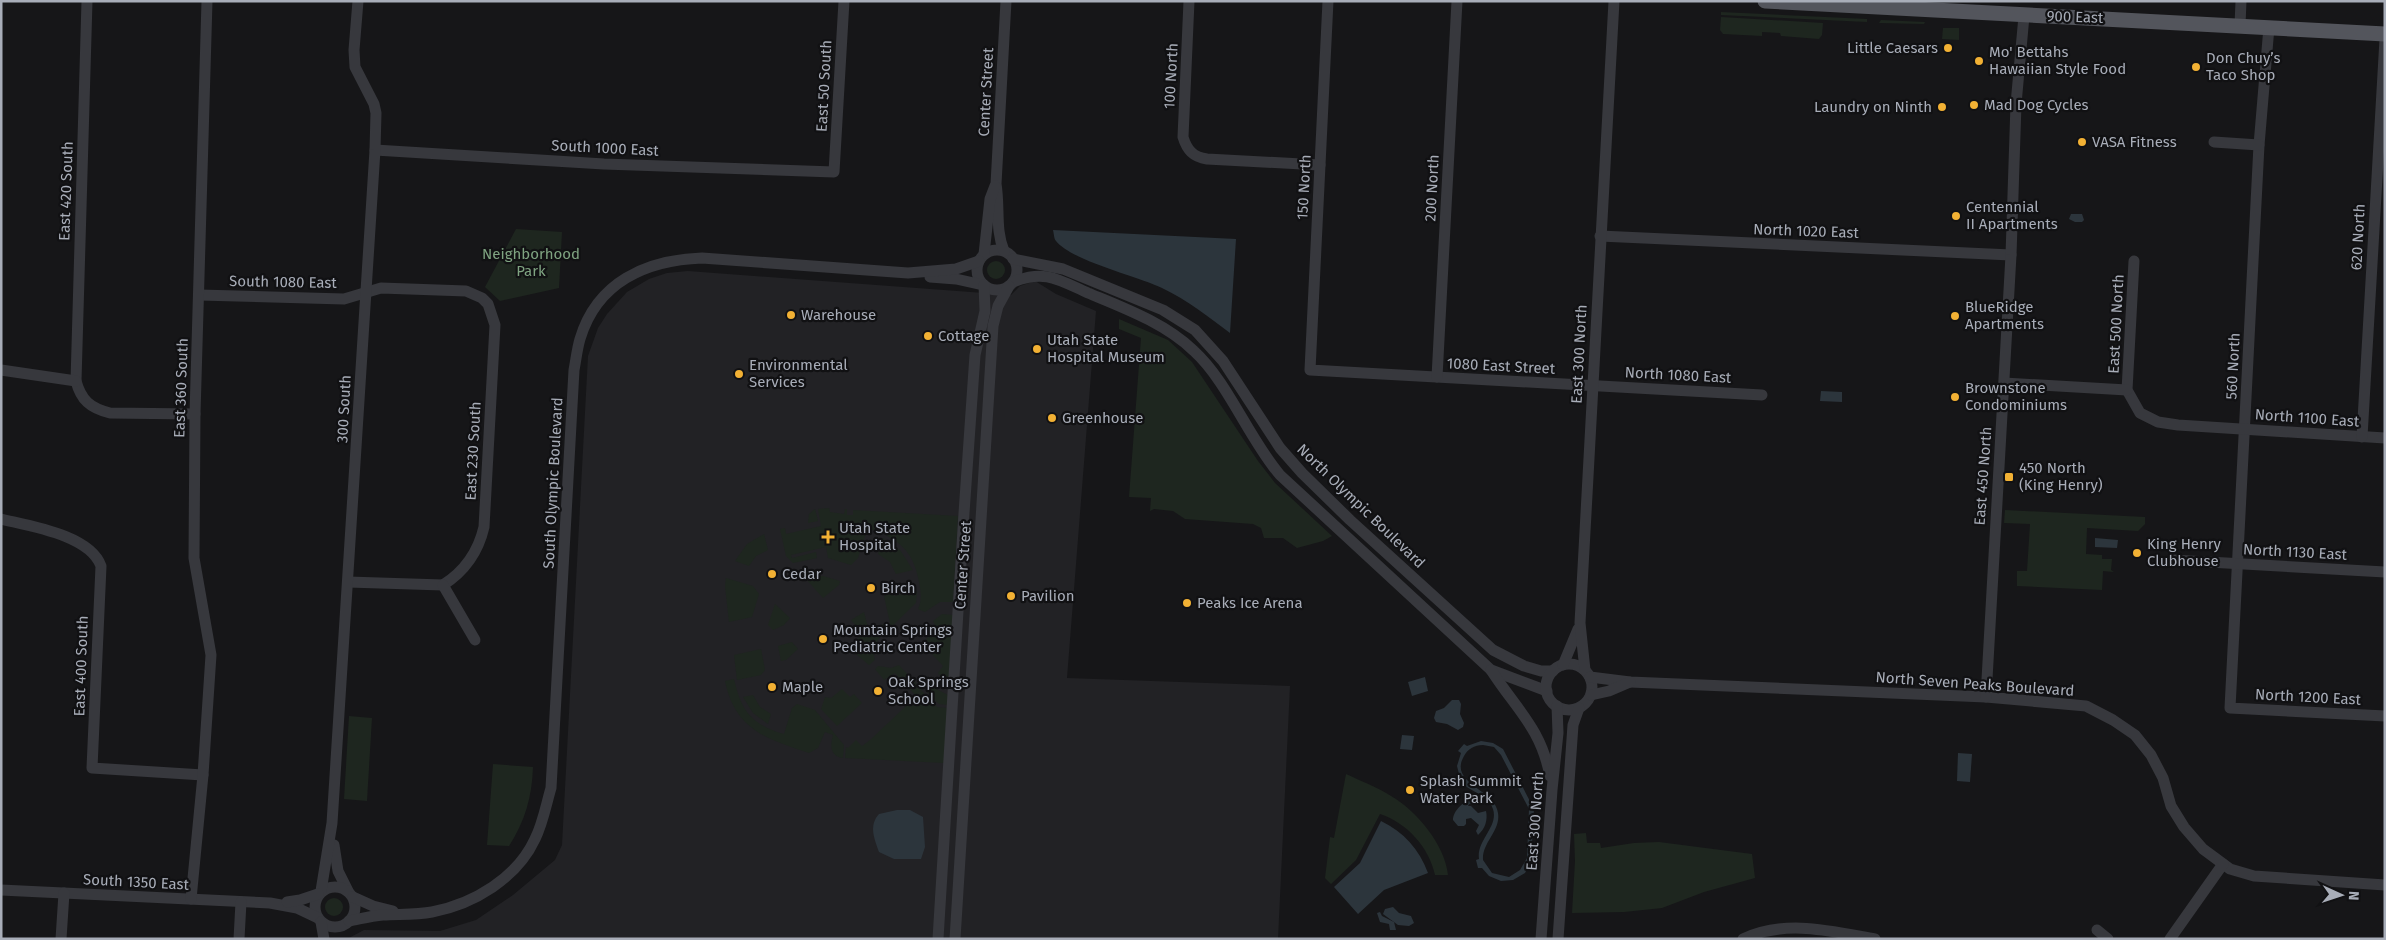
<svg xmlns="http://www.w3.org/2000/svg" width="2386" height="940" font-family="'Fira Sans',sans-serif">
<rect width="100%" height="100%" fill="#161618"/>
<!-- built -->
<path fill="#222225" d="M688,271L1011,295L1020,286L1035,281L1056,294L1096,311L1067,678L1290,686L1278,939H347L364,930L440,931L476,920L513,895L555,860L562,845L588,356L598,328L607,314L627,292L649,279L667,273Z"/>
<!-- green -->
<g fill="#1e261f">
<path d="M1721,12L1867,19V22L1721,15Z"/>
<path d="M1721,17L1823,23L1822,35L1819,39L1781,36L1780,33L1762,32V36L1723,34L1720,30Z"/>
<path d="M1881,20L1925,22L1924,24L1879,23Z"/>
<path d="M1943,28H1959V40L1942,39Z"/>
<path d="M516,229L562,232L559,288L500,301L485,287Z"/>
<circle cx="996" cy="270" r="9"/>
<path d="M1119,319L1168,340L1192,362L1258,461L1275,483L1332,536L1323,541L1297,548L1283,538H1264L1261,528L1253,524L1185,519L1173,511L1154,509L1150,511L1151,498L1129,497L1141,338L1119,329Z"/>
<path d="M829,508L830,512L844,514L845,509H847V515H853V510L958,516L953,602H940L925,612L918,609C922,601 921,591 919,582C913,549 897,538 868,528L866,532L863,531L866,533L858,558L851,565L828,558L826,547L791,555L792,558L816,552L817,558L793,563L786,556L780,529L785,528L786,534L821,526L818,509Z"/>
<path d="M815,509L818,521L808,523L809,514Z"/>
<path d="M2005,510L2145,517V524L2138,531L2087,528L2086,554L2102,555V559H2112L2111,570L2114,572L2103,571L2102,590L2017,586V571H2027L2030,524L2004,523Z"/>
<path d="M764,534L768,550L756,556L749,566L735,561L747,544Z"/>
<path d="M883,538L900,550L913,570L896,574L890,562L878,554Z"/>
<path d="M823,576L840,581L839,585L823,598L806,579Z"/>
<path d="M726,578L753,586L759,594L752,617L729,622L725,586Z"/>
<path d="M893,591L894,596L917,591L916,603L886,632L880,625L890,623L884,596Z"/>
<path d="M775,604L790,618L784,625L773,630L768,625Z"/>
<path d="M864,612L868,628L877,626L883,634C875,642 872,649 875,660L869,665L856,654L861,650L854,642L863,634L851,620Z"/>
<path d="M942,614L953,615L949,682L943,679L938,673L943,666L922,643L937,629L933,621Z"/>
<path d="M792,642L798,649L786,660L781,661L778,646Z"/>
<path d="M761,649L765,670L761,675L737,680L734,655Z"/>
<path d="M899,665L910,677L904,683L895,673L884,680L875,669L878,666L891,668Z"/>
<path d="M734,679C741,711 752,725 784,734L792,708L797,704L815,710L844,745L843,758C830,756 830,746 833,735L825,732L818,748L809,753C767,739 735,730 725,681Z"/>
<path d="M913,680L922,690L916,696L907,686Z"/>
<path d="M930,686L948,695V705L939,704L926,691Z"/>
<path d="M842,689L850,697L854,694L862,703L837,726L821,709L825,697L831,698Z"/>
<path d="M922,691L937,707L947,708L944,763L845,758L846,747L848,748L856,740L862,746L870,740Z"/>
<path d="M753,695L760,707L771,714L768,724L753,713L743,697Z"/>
<path d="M349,716L372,718L367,801L344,799Z"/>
<path d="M493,764L533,767C532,797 525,821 509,846L487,845Z"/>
<path d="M1346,774C1361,781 1377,787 1391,796C1417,811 1445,845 1448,875H1435C1429,847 1407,823 1380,814L1356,860L1331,884L1325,878L1330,837L1334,838Z"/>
<path d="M1586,833L1587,843H1600L1601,848L1634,843L1659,842L1752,854L1755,878L1704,892L1662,908L1624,912L1572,913L1575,861L1574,834Z"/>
<circle cx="334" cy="907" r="9"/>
</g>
<!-- water -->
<g fill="#2c353c" fill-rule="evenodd">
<path d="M2071,214H2082L2084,220L2082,222H2075L2069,219Z"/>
<path d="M1053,230L1236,239L1230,333C1209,317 1187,300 1162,288C1137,276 1072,261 1056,241C1054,239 1054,234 1053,230Z"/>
<path d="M1821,391L1842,392V402L1820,401Z"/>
<path d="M2095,538L2118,540L2117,548L2095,547Z"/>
<path d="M1425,677L1428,691L1412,696L1408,682Z"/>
<path d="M1452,700H1459L1461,704L1460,714L1464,723L1463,727L1458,730L1447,724L1436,722L1434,718L1436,711L1444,708Z"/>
<path d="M1402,735L1414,736L1412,750L1400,749Z"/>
<path d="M1481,741L1493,743L1503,749L1534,809L1531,861L1525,873L1513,880L1501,881L1489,876L1482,868H1478L1476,860L1479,859C1476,838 1504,824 1490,803C1483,793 1469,791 1461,782L1457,766L1461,753L1458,751L1464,744L1467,746ZM1483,745L1494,747L1501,755L1529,809L1527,858L1520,870L1509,877L1492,873L1483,860C1482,842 1501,831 1498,813C1495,789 1448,784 1464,756C1468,749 1474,745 1483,745Z"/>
<path d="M1958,753L1972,754L1970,782L1957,781Z"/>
<path d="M1474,799L1476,800L1474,803L1469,804L1468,806H1471L1478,813L1486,811C1488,820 1485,829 1478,835L1476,831L1479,825L1471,818L1466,819V824L1464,826H1458L1453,820C1453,811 1464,800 1474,799Z"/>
<path d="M897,810H910L923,817L925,847L921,859H894L879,852C875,840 868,826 879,814Z"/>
<path d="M1381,821C1404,832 1419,849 1428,873L1384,890L1358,914L1334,887L1360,863Z"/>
<path d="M1393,907L1399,913L1411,916L1414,923L1409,926L1398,925L1383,914L1385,909Z"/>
<path d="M1380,912L1382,916L1394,922L1396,930H1390L1389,924L1380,922L1377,913Z"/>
</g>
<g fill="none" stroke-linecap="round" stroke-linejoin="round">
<!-- minor -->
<g stroke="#37383d" stroke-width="11">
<path d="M87,1L76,381C81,400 90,408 110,413L195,414"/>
<path d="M1189,1L1183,137C1187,150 1193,157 1207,159L1320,165"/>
<path d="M1328,1L1310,370L1762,395"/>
<path d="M2240,25L2241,1"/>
<path d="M2269,27L2259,145L2230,708L2385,716"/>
<path d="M2214,142L2259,145"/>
<path d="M375,150L604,164L834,172L844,1"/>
<path d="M1600,236L2011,255"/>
<circle cx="997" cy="270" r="20"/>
<path d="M1004,251C995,229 1000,208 996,184L1006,1"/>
<path d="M984,254L990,199L995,186"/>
<path d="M1013,259L1063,269L1163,310L1195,330L1223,361L1280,448L1302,473L1350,520L1493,650L1524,666L1541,671H1553"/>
<path d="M2134,261L2127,390L2140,413L2158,422L2178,425L2385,438"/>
<path d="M930,277L956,279L983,285"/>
<path d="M1013,282C1045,269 1059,280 1088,293C1124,308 1165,323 1194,351C1228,382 1249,439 1280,475L1491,670L1547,691"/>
<path d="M199,295L344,299L381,288L466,291L482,298L488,304L495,325L484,527C478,553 465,571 443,585"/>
<path d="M1,370L76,381"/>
<path d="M1437,377L1457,1"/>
<path d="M2004,383L2127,390"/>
<path d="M2362,437L2385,39"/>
<path d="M1,519C30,526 90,535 101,566L92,768L203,775"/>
<path d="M2173,560L2385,572"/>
<path d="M348,582L443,585"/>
<path d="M443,585L475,640"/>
<circle cx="1569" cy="687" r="23"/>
<path d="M1563,665L1578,629"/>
<path d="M1491,670C1516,709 1541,728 1550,776"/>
<path d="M1585,670L1580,623L1614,1"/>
<path d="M1590,677L1630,682L1986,697L2086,706L2113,720L2135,735L2151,755L2163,778L2171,806L2184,827L2203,849L2230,869L2254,876L2385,885"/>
<path d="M1591,695L1609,691L1630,682"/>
<path d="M1986,697L2011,255L2016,104L2024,16"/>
<path d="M334,845L338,871L348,891"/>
<circle cx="335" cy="907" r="20"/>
<path d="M1,890L270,903L297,908L318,918"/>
<path d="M321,891L332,823L375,150L376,113L374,104L355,67L354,50L358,1"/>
<path d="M353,897L373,906L393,911"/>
<path d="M191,899L203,775L211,655L194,558L195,414L207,1"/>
<path d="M287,902L300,900L318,894"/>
<path d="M349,921C360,919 371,916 383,915C399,914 416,915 432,912C474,904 517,878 535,839C543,823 546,805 551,788L574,370C576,360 577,349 580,339C597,282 646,260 702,258L908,273L956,269L979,261"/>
<path d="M321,922L324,939"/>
<path d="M2097,930L2108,939"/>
<path d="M61,939L64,893"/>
<path d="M239,939L241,902"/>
<path d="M938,939L964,513L975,355L985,311L984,285"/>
<path d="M955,939L993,326L998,306L1009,286"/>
<path d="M1541,939L1552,790L1558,733L1557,706"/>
<path d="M1558,939L1573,725L1579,708"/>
<path d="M1743,939C1785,919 1831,931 1875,939"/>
<path d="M2170,939L2223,864"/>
</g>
<!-- major -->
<path stroke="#53555c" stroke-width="15" d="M1765,1L2385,34"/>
</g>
<!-- markers -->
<g fill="#f2b134" stroke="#111113" stroke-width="2">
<circle cx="1948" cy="48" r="5"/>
<circle cx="1979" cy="61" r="5"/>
<circle cx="2196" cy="67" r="5"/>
<circle cx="1974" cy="105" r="5"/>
<circle cx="1942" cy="107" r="5"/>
<circle cx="2082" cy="142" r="5"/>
<circle cx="1956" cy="216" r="5"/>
<circle cx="791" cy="315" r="5"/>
<circle cx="1955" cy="316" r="5"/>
<circle cx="928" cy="336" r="5"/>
<circle cx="1037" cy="349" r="5"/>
<circle cx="739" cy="374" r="5"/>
<circle cx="1955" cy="397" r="5"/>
<circle cx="1052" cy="418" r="5"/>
<rect x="2004" y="472" width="10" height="10" rx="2.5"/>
<path d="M825.5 529.5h5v5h5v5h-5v5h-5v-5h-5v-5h5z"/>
<circle cx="2137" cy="553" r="5"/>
<circle cx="772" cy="574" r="5"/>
<circle cx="871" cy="588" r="5"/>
<circle cx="1011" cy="596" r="5"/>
<circle cx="1187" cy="603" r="5"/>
<circle cx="823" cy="639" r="5"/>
<circle cx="772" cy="687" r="5"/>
<circle cx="878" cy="691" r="5"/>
<circle cx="1410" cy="790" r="5"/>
</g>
<g text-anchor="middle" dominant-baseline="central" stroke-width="4.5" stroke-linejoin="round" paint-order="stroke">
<!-- street labels -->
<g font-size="15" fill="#a8adb8" stroke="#111113">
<text transform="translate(2075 17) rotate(2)">900 East</text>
<text transform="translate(1171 76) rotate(-87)">100 North</text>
<text transform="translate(824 86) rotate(-87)">East 50 South</text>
<text transform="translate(986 92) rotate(-87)">Center Street</text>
<text transform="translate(605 148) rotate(3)">South 1000 East</text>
<text transform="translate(1304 187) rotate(-87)">150 North</text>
<text transform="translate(1432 188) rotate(-87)">200 North</text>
<text transform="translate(66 191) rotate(-88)">East 420 South</text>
<text transform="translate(1806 231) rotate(2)">North 1020 East</text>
<text transform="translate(2358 237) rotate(-87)">620 North</text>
<text transform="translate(283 282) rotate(1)">South 1080 East</text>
<text transform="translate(2116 324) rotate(-87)">East 500 North</text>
<text transform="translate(1579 354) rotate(-87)">East 300 North</text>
<text transform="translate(1501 366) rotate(3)">1080 East Street</text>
<text transform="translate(2233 366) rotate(-87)">560 North</text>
<text transform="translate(1678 375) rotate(3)">North 1080 East</text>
<text transform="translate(181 388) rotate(-88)">East 360 South</text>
<text transform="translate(344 409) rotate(-87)">300 South</text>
<text transform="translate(2307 418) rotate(4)">North 1100 East</text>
<text transform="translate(473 451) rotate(-87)">East 230 South</text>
<text transform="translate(1983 476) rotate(-86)">East 450 North</text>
<text transform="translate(553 483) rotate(-87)">South Olympic Boulevard</text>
<text transform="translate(1361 506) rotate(44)">North Olympic Boulevard</text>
<text transform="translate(2295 552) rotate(3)">North 1130 East</text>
<text transform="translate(963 565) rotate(-86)">Center Street</text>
<text transform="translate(81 666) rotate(-88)">East 400 South</text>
<text transform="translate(1975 684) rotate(4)">North Seven Peaks Boulevard</text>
<text transform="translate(2308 697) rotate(3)">North 1200 East</text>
<text transform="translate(1535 821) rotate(-86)">East 300 North</text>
<text transform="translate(136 882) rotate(3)">South 1350 East</text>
</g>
<!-- poi labels -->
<g font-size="15" fill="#a8adb8" stroke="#111113" text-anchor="start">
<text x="1938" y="48" text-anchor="end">Little Caesars</text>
<text x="1989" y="52">Mo' Bettahs<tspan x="1989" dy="17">Hawaiian Style Food</tspan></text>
<text x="2206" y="58">Don Chuy’s<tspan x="2206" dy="17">Taco Shop</tspan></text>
<text x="1984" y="105">Mad Dog Cycles</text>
<text x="1932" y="107" text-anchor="end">Laundry on Ninth</text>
<text x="2092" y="142">VASA Fitness</text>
<text x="1966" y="207">Centennial<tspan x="1966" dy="17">II Apartments</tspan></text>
<text x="1965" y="307">BlueRidge<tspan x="1965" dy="17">Apartments</tspan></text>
<text x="801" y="315">Warehouse</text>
<text x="938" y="336">Cottage</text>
<text x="1047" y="340">Utah State<tspan x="1047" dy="17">Hospital Museum</tspan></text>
<text x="749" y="365">Environmental<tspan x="749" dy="17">Services</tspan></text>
<text x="1965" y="388">Brownstone<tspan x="1965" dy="17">Condominiums</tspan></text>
<text x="1062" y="418">Greenhouse</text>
<text x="2019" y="468">450 North<tspan x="2019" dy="17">(King Henry)</tspan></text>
<text x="839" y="528">Utah State<tspan x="839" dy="17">Hospital</tspan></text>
<text x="2147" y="544">King Henry<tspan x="2147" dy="17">Clubhouse</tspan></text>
<text x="782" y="574">Cedar</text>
<text x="881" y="588">Birch</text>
<text x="1021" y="596">Pavilion</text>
<text x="1197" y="603">Peaks Ice Arena</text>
<text x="833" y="630">Mountain Springs<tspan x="833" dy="17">Pediatric Center</tspan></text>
<text x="888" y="682">Oak Springs<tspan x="888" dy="17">School</tspan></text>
<text x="782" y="687">Maple</text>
<text x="1420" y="781">Splash Summit<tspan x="1420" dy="17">Water Park</tspan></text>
</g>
<!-- park labels -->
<g font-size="15" fill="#7fa381" stroke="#111113">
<text x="531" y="254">Neighborhood<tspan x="531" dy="17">Park</tspan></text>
</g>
</g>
<!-- border -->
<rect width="2386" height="940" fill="none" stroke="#a8adb8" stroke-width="5"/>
<!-- north arrow -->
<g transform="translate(2341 895) rotate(93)" stroke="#111113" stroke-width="4" paint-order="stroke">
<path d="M0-4L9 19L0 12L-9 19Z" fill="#a8adb8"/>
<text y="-8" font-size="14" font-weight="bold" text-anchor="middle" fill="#a8adb8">N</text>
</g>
</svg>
